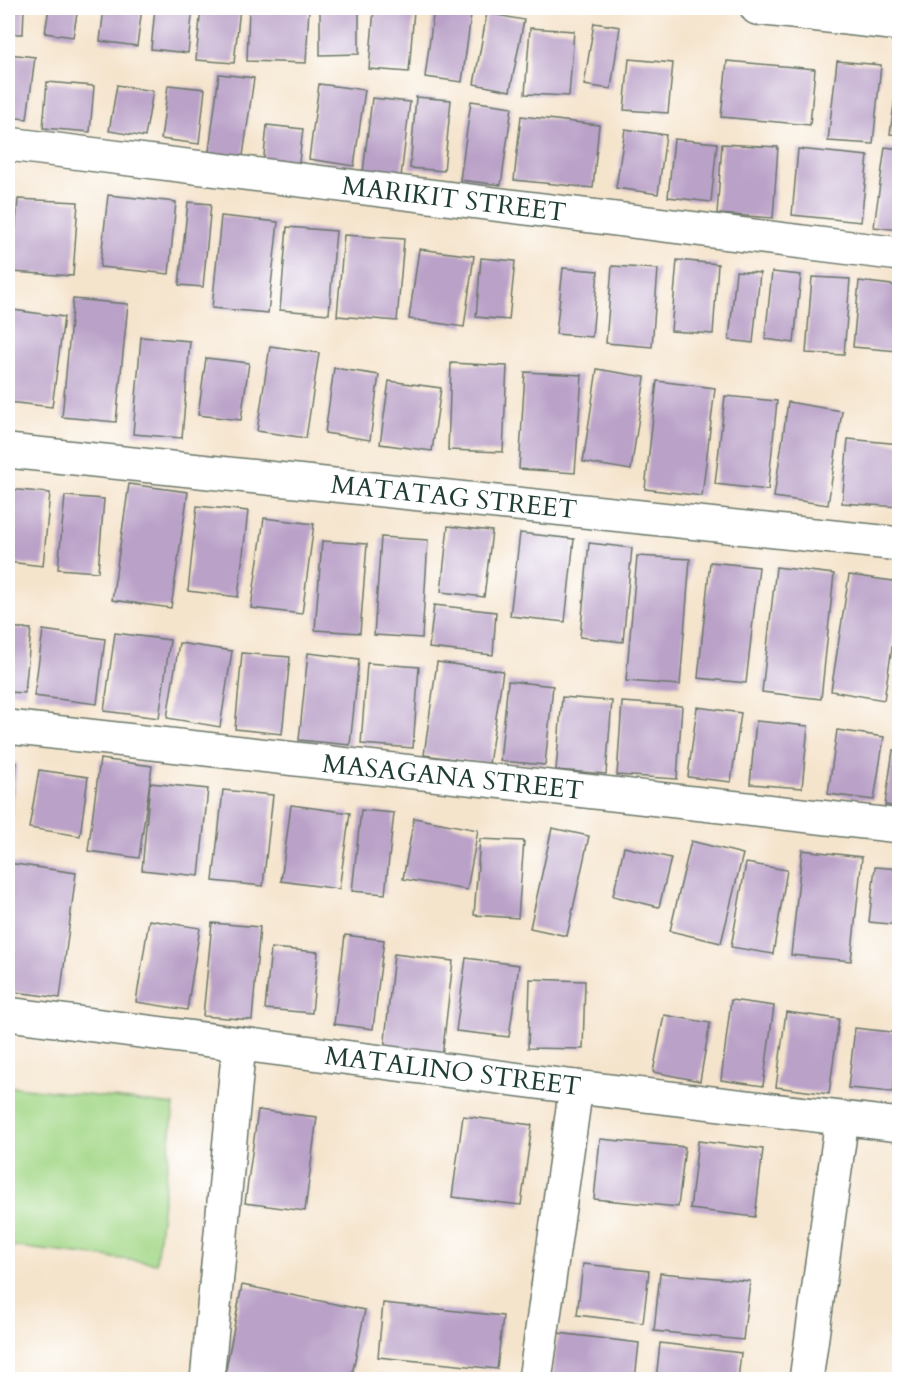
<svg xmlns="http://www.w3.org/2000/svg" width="907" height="1387" font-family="Cardo,serif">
<rect width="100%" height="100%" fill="#fff"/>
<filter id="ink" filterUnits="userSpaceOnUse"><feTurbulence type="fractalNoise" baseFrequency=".0167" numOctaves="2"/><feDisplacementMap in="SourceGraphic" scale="12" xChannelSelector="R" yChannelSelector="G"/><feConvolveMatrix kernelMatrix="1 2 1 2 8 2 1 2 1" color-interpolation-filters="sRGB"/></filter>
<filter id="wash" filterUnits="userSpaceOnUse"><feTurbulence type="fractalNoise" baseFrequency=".008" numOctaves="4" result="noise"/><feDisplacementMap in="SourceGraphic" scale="24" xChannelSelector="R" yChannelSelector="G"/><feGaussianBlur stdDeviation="1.35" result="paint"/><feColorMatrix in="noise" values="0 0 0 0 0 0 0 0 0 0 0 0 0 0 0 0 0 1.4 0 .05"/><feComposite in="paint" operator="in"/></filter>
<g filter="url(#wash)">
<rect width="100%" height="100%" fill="#f5e4cc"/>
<!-- green -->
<path fill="#a4d889" stroke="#628a5e" stroke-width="1.5" d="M8,1086L174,1105L156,1263L8,1246Z"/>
<g id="blocks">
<!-- building -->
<g fill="#baa1c8">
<path d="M8,8H24L23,34H8Z"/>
<path d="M49,8H78L73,37L45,33Z"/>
<path d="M104,8H142L137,46L100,41Z"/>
<path d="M155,8H193L188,53L151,49Z"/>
<path d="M201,8H240L234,63L196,60Z"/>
<path d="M249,8H309L306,63L247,61Z"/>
<path d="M320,8H359V54L320,55Z"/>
<path d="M374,8L414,10L409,72L369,69Z"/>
<path d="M434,8H472L462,82L425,77Z"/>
<path d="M487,13L524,20L510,91L474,84Z"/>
<path d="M594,23L620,27L611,89L584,85Z"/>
<path d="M530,28L574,31L569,96L525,94Z"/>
<path d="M8,54L35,57L27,119L8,117Z"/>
<path d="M629,59L673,63L668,113L624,110Z"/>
<path d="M727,61L815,69L810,125L721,117Z"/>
<path d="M837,61L881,65L873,144L828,141Z"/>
<path d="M219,74L254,78L242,163L208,159Z"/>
<path d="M898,75H900V135L890,134Z"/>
<path d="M47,82L94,86L90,132L43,128Z"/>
<path d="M319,84L365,90L354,166L309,159Z"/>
<path d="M117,85L153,91L145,137L109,131Z"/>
<path d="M168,85L205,89L199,144L161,139Z"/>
<path d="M416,97L451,100L444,171L410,168Z"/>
<path d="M372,98L410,102L401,177L363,172Z"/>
<path d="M471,101L512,107L501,185L460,180Z"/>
<path d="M521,116L599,125L593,188L514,180Z"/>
<path d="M267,125L303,129L298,170L263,166Z"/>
<path d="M625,129L666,135L658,194L616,188Z"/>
<path d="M674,139L717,143L711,202L668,197Z"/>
<path d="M722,144L778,147L773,218L717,214Z"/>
<path d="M885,147L900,149V230L874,227Z"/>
<path d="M798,149L868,156L861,222L792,215Z"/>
<path d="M108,195L176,202L169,274L100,267Z"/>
<path d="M18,199L78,202L73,276L12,272Z"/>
<path d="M188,202L211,204L203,287L179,285Z"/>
<path d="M221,216L278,222L268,313L212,308Z"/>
<path d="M287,227L336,231L329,314L280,310Z"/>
<path d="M344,235L404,239L397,321L337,316Z"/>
<path d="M419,249L474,256L464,327L409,319Z"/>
<path d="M481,258L515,261L509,320L476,317Z"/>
<path d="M677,260L718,264L713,334L671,331Z"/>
<path d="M612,266L658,269L652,347L606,343Z"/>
<path d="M563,268L598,271L592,337L556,334Z"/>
<path d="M736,271L760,273L753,343L729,340Z"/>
<path d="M772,272L801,275L794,343L765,339Z"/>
<path d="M812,277L850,279L844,355L806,353Z"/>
<path d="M859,281L900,286L898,351L853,347Z"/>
<path d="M73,299L128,304L116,422L62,417Z"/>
<path d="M13,310L64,317L52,407L8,402V348Z"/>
<path d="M141,337L190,341L182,438L133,434Z"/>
<path d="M270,346L319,353L306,438L257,431Z"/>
<path d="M206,358L249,363L241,420L198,415Z"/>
<path d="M451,363L507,366L503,452L448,450Z"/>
<path d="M334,368L379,375L370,440L325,433Z"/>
<path d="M597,369L645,377L631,470L583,462Z"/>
<path d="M525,372L582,375L575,473L519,469Z"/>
<path d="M389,381L441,388L432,451L380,444Z"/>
<path d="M657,381L715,388L702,496L645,489Z"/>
<path d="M725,396L777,401L768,490L715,484Z"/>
<path d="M788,402L842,411L828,505L774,497Z"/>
<path d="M848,439L900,444V507L842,503Z"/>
<path d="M129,484L188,492L171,608L112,600Z"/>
<path d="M8,489L50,493L43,566L8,562Z"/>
<path d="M65,496L104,499L98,572L58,569Z"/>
<path d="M197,506L248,511L238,597L188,591Z"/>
<path d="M264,518L314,524L302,614L251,608Z"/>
<path d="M448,526L492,531L484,597L441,592Z"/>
<path d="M520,533L574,539L565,622L510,616Z"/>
<path d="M381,537L428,540L422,638L374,635Z"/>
<path d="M322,541L367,544L360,633L315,630Z"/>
<path d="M589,543L632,548L623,642L580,637Z"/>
<path d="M637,556L690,559L680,685L626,681Z"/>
<path d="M710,562L759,567L746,683L698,678Z"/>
<path d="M776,567L834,574L821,699L762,692Z"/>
<path d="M849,575L900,582V594L884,700L831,691Z"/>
<path d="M434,605L496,612L493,655L429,648Z"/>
<path d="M8,627L31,629L25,693L8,692Z"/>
<path d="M43,630L105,639L97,704L34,696Z"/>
<path d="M115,633L170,640L159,718L104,711Z"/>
<path d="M179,643L232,651L220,727L167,718Z"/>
<path d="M242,653L290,657L282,734L235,729Z"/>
<path d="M308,653L359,659L350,745L299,740Z"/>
<path d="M437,662L503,671L489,764L424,755Z"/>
<path d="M367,663L419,667L413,748L361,744Z"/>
<path d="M898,676H900V711L894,710Z"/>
<path d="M508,681L553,686L545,765L500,761Z"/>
<path d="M562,697L612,701L606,774L556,770Z"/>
<path d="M622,702L682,706L677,779L617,775Z"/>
<path d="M697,707L741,713L731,782L688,777Z"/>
<path d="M756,721L808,726L802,788L750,784Z"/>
<path d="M837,730L884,737L874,800L828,794Z"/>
<path d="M893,750L900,751V807L885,805Z"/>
<path d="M100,759L152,766L139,858L88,851Z"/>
<path d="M8,762L17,763L10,828H8Z"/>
<path d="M39,770L88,777L80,836L29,828Z"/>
<path d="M150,783L208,789L199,876L142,870Z"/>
<path d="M223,790L273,795L263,886L213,881Z"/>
<path d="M291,805L350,813L339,889L281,881Z"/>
<path d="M361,810L394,813L385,894L352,891Z"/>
<path d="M414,818L478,830L467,890L403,879Z"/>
<path d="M552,828L589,836L567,936L530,928Z"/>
<path d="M480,839L524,841L518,918L474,915Z"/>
<path d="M691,841L743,854L721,943L670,931Z"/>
<path d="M624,847L671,858L659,907L613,896Z"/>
<path d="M802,850L862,857L851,961L791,955Z"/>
<path d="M8,863L76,873L60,998L8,991Z"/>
<path d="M746,863L787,870L773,954L731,947Z"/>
<path d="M875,867L900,869V925L869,922Z"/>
<path d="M149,920L200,928L187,1010L136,1002Z"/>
<path d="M212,923L260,927L252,1020L203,1016Z"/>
<path d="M345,935L384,940L373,1029L334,1024Z"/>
<path d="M271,948L318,952L312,1013L265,1009Z"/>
<path d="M394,954L453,961L442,1057L384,1050Z"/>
<path d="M466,958L519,965L509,1037L456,1031Z"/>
<path d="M530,979L585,981L583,1049L528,1048Z"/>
<path d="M731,1000L774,1006L763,1086L721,1080Z"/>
<path d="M786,1012L839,1019L829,1094L776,1087Z"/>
<path d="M664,1015L710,1023L700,1081L653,1072Z"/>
<path d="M855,1028L900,1033L893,1092L848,1088Z"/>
<path d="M258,1110L317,1117L305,1211L245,1203Z"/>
<path d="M463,1116L532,1125L521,1205L452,1197Z"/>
<path d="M600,1139L685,1147L678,1207L594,1199Z"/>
<path d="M698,1141L763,1149L755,1217L690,1209Z"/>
<path d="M583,1264L649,1271L643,1323L577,1315Z"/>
<path d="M660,1273L750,1281L743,1340L654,1331Z"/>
<path d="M242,1285L365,1310L351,1380H224Z"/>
<path d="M383,1303L503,1316L497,1369L378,1357Z"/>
<path d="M558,1333L639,1343L635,1380H552Z"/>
<path d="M660,1343L741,1353L738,1380H656Z"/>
<path d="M374,1374L414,1378V1380H373Z"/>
</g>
</g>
</g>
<g filter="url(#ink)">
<use href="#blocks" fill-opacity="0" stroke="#6a7769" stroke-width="1.5"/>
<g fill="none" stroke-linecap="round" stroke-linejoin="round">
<defs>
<g id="minor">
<path d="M757,8L900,24"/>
<path d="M8,144L900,254"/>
<path d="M8,451L900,544"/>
<path d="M8,727L900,826"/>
<path d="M8,1014L576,1087L900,1125"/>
<path d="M207,1380L239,1045"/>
<path d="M535,1380L576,1087"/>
<path d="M806,1380L842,1119"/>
</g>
</defs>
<!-- minor casing -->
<use href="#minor" stroke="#6a7769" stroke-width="36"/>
<!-- minor -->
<use href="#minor" stroke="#fff" stroke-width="33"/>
</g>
</g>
<g text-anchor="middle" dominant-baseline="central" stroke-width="6" stroke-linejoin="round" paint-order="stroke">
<!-- street labels -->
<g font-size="26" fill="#1f3d34" stroke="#fff">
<text transform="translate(454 199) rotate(7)">MARIKIT STREET</text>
<text transform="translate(454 497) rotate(6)">MATATAG STREET</text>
<text transform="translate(453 777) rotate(6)">MASAGANA STREET</text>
<text transform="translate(453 1071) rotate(7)">MATALINO STREET</text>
</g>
</g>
<!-- margin -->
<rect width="907" height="1387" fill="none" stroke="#fff" stroke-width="30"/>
</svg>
